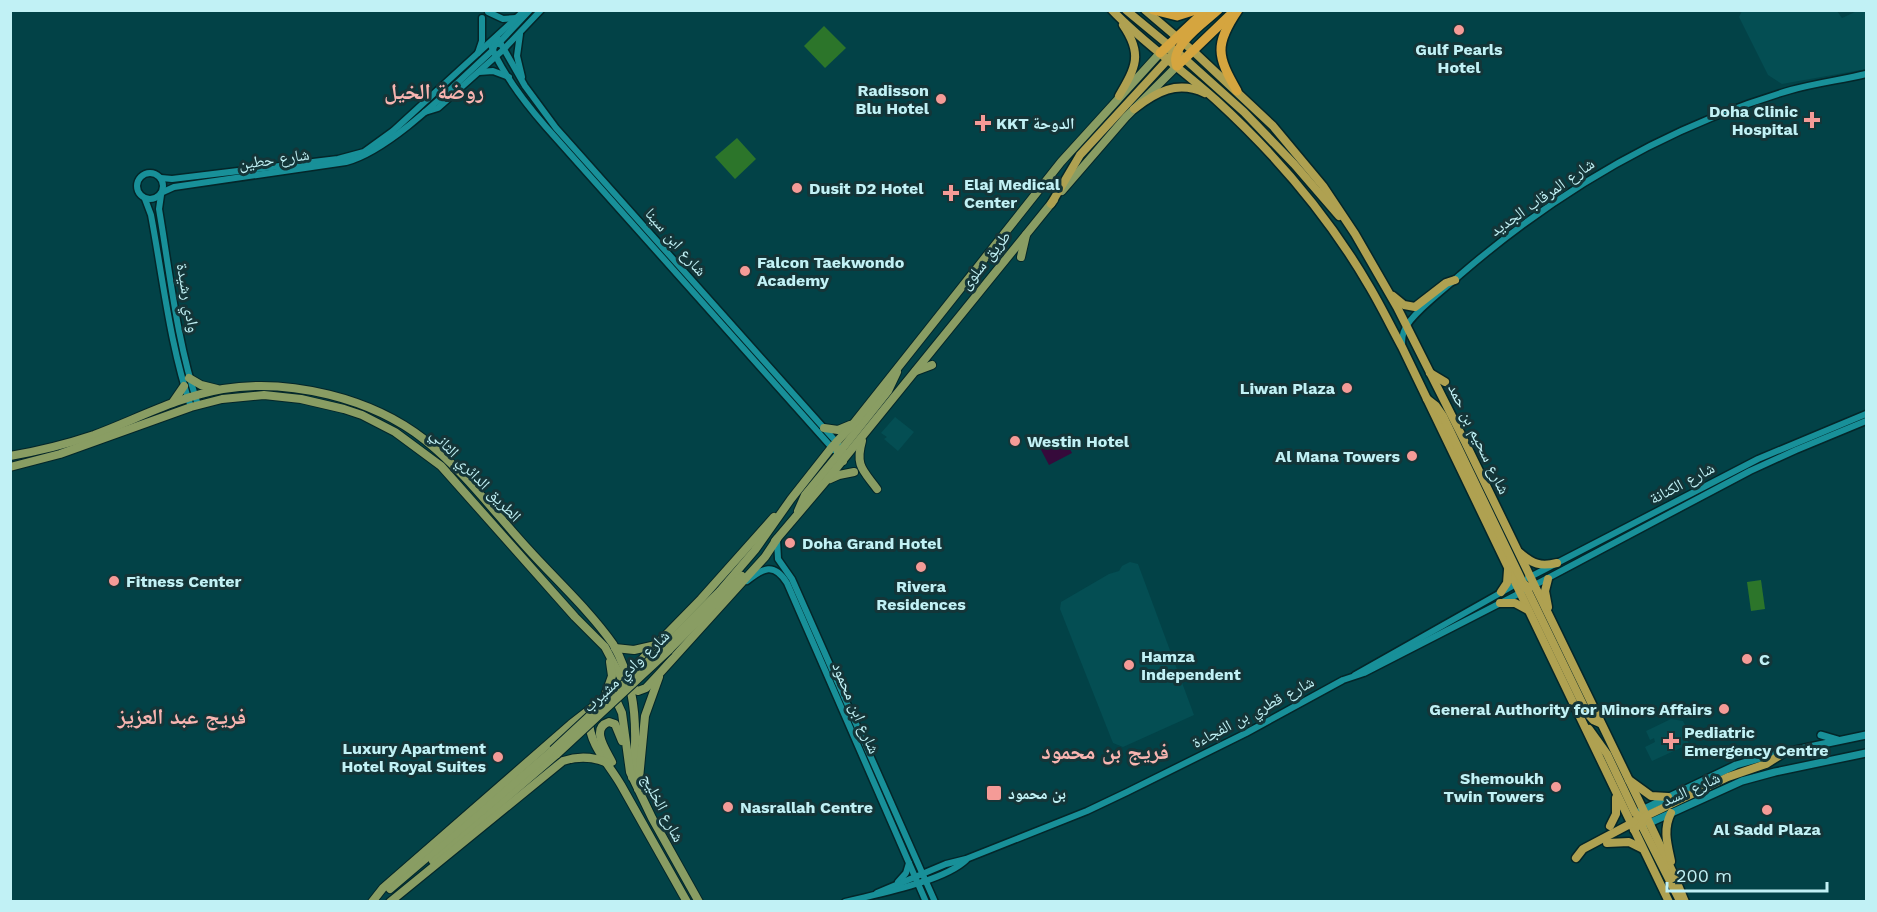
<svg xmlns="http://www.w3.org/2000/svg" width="1877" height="912" font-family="'Work Sans','Noto Naskh Arabic',sans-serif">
<rect width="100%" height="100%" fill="#024247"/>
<!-- built -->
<g fill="#044e53">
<path d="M1837,11L1842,18L1857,11H1866V69L1782,84L1768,75L1739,17L1742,11Z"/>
<path d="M895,417L914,432L898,451L884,439L887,437L881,433Z"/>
<path d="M1130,562L1138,564L1194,715L1123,747L1113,743L1060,609L1061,602L1109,574L1119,571L1122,566Z"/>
<path d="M1671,719L1683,721L1687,729L1683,731L1689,744L1652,761L1645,747L1655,742L1654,738L1650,740L1646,731Z"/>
</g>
<!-- green -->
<g fill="#2c752a">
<path d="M824,26L846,48L825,68L804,46Z"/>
<path d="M737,138L756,159L735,179L715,157Z"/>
<path d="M1761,580L1765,609L1751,611L1747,582Z"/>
</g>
<!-- water -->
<path fill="#360a3b" d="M1062,434L1072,453L1049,465L1039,446Z"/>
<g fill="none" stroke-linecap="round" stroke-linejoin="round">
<defs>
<g id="tertiary">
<path d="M488,12L503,19L516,18"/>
<path d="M520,34L517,56L522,77"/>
<path d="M497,37L525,86L556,128L839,445"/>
<path d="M490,43C501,72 526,104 546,127L834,450"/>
<path d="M498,44L530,10"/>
<path d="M478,53L482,41V18"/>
<path d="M479,72L493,71L509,77"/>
<path d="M425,112L438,108L503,50L541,10"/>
<circle cx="150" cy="186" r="13"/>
<path d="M161,178L172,179L338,159L364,152L393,131L525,10"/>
<path d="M163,192L174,187L346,162C392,150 456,83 493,50L497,37"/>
<path d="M161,195L159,209C170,274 177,342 198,405"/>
<path d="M145,199L151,215C163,279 170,346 191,407"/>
<path d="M1402,346C1402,341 1402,334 1405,329C1411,314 1447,287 1460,275C1557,191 1667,126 1791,90C1816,83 1841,80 1866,74"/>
<path d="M777,540L778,559L792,579L935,902"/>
<path d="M1528,578L1758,459L1866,414"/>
<path d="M747,581C763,568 774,562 787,583L926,902"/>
<path d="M1531,587L1750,471L1796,450L1866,421"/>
<path d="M1355,675L1518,583"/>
<path d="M898,882L906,873L909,863"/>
<path d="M877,893L946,864L966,859L1087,811L1127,792L1246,733L1343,680L1364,673L1522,592"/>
<path d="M845,902C876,894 943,882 966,860"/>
</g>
<g id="secondary">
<path d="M1821,735L1838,740"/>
<path d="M1640,811L1736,765L1771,755L1866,735"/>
<path d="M1645,825L1742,781L1775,772L1866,753"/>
</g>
<g id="primary">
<path d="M1062,191L1126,117L1177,66"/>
<path d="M1021,257L1026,235"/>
<path d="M916,371L932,365"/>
<path d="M189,378L201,385L217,389"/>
<path d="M173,402L184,386"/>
<path d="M824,428L838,430L850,425"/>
<path d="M862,441C855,466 863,470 877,489"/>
<path d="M10,456C39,451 67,444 94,435C137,419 177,397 223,389C289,378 372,398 425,440C464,471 495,513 528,549C556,580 589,610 613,644C631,676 636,708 635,744C634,755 635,767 632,777"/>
<path d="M843,461L842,449L888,391L897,372"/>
<path d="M10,467L60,454L191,407L222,399L264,395L301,399L344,409L362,415L395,432L441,466L575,617L605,647L625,685L638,691L646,688L660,673L765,557L777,539"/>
<path d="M830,479L839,475L854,472"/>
<path d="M798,511L805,495L838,455V449"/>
<path d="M775,541L826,481L1054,200"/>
<path d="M666,645L720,591L755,550L791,499L832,447L854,423L1061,162L1160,53"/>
<path d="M615,648L634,650L656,645"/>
<path d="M669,650L742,576"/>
<path d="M606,693L612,676L610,662"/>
<path d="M611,698L617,702L622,713L630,772L652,818L699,902"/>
<path d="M589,720C589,745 609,764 621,785C643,824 665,863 687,902"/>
<path d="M612,762C606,750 590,728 609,722L615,724L622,741"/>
<path d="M638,789L645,716L659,677"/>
<path d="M433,861L557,754"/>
<path d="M390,889L553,750"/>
<path d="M372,902L383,888L571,724L602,700L701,599L774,517"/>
<path d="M390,902L563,761C578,756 592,756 608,763"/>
</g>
<g id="trunk">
<path d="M1112,10C1143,43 1182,69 1216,100C1275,154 1329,217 1369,286C1381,306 1391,327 1402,347L1669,902"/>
<path d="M1126,10L1172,48"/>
<path d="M1145,10L1192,50L1273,126L1323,186L1355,234L1397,307L1465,442L1640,803L1673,873L1685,902"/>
<path d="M1162,51L1169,49L1176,51L1244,112L1294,164L1339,216"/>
<path d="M1119,96C1136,67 1143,54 1123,25"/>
<path d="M1134,109C1156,92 1177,80 1205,93"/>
<path d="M1051,204L1080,155L1171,56"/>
<path d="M1393,296L1404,305L1415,307L1446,283L1455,280"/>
<path d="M1430,373L1445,382"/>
<path d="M1427,399L1436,406L1443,416L1523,583L1528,587L1534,586"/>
<path d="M1520,553C1533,564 1540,567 1557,563"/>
<path d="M1548,579L1545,591L1548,607"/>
<path d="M1522,585L1527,589L1587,713L1593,720L1600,723"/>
<path d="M1501,592L1507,583L1508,570"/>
<path d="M1500,603H1515L1528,610"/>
<path d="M1589,729L1607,754L1635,813L1646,821"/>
<path d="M1629,780L1651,796L1668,797"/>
<path d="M1636,820L1642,826L1680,901"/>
<path d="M1610,826L1616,814V798"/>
<path d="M1634,830L1646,816L1728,777L1766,764L1785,752"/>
<path d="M1607,843L1629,842L1641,848"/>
<path d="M1576,858L1583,849L1634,822"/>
<path d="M1671,861C1667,843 1663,829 1671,813"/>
</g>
<g id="motorway">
<path d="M1153,10L1177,16L1196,10"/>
<path d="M1160,53L1206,10"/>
<path d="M1177,66L1229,16"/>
<path d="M1177,66C1168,47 1205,22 1218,10"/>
<path d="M1237,91C1217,56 1214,45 1238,10"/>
</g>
</defs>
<!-- tertiary casing -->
<use href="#tertiary" stroke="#042629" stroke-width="9"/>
<!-- secondary casing -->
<use href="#secondary" stroke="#042629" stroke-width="10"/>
<!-- primary casing -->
<use href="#primary" stroke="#042629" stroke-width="10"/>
<!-- trunk casing -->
<use href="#trunk" stroke="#042629" stroke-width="11"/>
<!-- motorway casing -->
<use href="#motorway" stroke="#042629" stroke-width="12"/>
<!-- tertiary -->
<use href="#tertiary" stroke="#189099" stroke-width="6"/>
<!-- secondary -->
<use href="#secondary" stroke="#189099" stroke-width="7"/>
<!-- primary -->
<use href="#primary" stroke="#899d63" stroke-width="8"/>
<!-- trunk -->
<use href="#trunk" stroke="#afa151" stroke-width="8"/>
<!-- motorway -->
<use href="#motorway" stroke="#d5a53f" stroke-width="9"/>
<defs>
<g id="primary-bridge">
<path d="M553,750L666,645"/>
<path d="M557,754L669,650"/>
</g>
</defs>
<!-- primary-bridge casing -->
<use href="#primary-bridge" stroke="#042629" stroke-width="10" stroke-linecap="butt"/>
<!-- primary-bridge -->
<use href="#primary-bridge" stroke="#899d63" stroke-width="8"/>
</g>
<!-- markers -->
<g fill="#f59b97" stroke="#143538" stroke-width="2">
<circle cx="1459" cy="30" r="6"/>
<circle cx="941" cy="99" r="6"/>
<path d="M1809 111h6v6h6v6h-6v6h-6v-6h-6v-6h6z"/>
<path d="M980 114h6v6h6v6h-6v6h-6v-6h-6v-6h6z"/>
<circle cx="797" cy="188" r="6"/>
<path d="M948 184h6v6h6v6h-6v6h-6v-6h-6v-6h6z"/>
<circle cx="745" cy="271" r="6"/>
<circle cx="1347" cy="388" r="6"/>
<circle cx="1015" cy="441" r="6"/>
<circle cx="1412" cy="456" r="6"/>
<circle cx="790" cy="543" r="6"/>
<circle cx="921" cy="567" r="6"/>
<circle cx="114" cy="581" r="6"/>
<circle cx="1747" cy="659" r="6"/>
<circle cx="1129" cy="665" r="6"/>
<circle cx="1724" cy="709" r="6"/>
<path d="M1668 732h6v6h6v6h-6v6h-6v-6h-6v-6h6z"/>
<circle cx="498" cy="757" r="6"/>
<circle cx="1556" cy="787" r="6"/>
<rect x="986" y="785" width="16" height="16" rx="3"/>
<circle cx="728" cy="807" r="6"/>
<circle cx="1767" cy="810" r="6"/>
</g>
<g text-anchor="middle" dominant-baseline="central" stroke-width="6" stroke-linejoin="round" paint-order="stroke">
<!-- poi labels -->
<g font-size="16" font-weight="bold" fill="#c1f1f5" stroke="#143538" text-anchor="start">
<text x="1459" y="49" text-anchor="middle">Gulf Pearls<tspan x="1459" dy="18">Hotel</tspan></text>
<text x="929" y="90" text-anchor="end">Radisson<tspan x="929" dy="18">Blu Hotel</tspan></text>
<text x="1798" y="111" text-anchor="end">Doha Clinic<tspan x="1798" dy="18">Hospital</tspan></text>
<text x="996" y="123">KKT الدوحة</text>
<text x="964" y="184">Elaj Medical<tspan x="964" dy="18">Center</tspan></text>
<text x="809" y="188">Dusit D2 Hotel</text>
<text x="757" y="262">Falcon Taekwondo<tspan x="757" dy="18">Academy</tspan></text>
<text x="1335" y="388" text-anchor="end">Liwan Plaza</text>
<text x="1027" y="441">Westin Hotel</text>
<text x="1400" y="456" text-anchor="end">Al Mana Towers</text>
<text x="802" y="543">Doha Grand Hotel</text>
<text x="126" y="581">Fitness Center</text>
<text x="921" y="586" text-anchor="middle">Rivera<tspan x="921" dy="18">Residences</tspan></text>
<text x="1141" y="656">Hamza<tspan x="1141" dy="18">Independent</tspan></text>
<text x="1759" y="659">C</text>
<text x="1712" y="709" text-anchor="end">General Authority for Minors Affairs</text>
<text x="1684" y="732">Pediatric<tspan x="1684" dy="18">Emergency Centre</tspan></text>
<text x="486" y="748" text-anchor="end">Luxury Apartment<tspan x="486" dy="18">Hotel Royal Suites</tspan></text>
<text x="1544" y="778" text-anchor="end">Shemoukh<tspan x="1544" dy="18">Twin Towers</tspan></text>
<text x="1008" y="793">بن محمود</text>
<text x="740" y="807">Nasrallah Centre</text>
<text x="1767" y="829" text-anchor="middle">Al Sadd Plaza</text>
</g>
<!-- street labels -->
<g font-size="16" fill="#c1f1f5" stroke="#143538">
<text transform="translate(274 159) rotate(-8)">شارع حطين</text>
<text transform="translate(1542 197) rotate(-35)">شارع المرقاب الجديد</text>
<text transform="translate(676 242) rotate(49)">شارع ابن سينا</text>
<text transform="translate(985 260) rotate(-51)">طريق سلوى</text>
<text transform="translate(188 298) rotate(80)">وادي رشيدة</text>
<text transform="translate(1479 439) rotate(64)">شارع سحيم بن حمد</text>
<text transform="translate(476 475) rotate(46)">الطريق الدائري الثاني</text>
<text transform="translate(1682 483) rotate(-28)">شارع الكنانة</text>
<text transform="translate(626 671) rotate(-43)">شارع وادي مشيرب</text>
<text transform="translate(856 708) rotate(67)">شارع ابن محمود</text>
<text transform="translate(1253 712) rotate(-28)">شارع قطري بن الفجاءة</text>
<text transform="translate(1691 789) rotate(-24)">شارع السد</text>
<text transform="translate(663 808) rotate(63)">شارع الخليج</text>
</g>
<!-- district labels -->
<g font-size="22" font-weight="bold" fill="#f9b5b1" stroke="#143538">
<text x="434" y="91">روضة الخيل</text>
<text x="182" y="716">فريج عبد العزيز</text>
<text x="1105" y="751">فريج بن محمود</text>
</g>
</g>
<!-- border -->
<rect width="1877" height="912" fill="none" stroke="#c1f1f5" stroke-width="24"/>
<!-- scale -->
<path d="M1667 882v9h160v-9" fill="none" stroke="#c1f1f5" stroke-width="3"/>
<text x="1676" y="882" font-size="18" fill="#c1f1f5" stroke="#143538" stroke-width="4.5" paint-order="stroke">200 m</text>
</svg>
